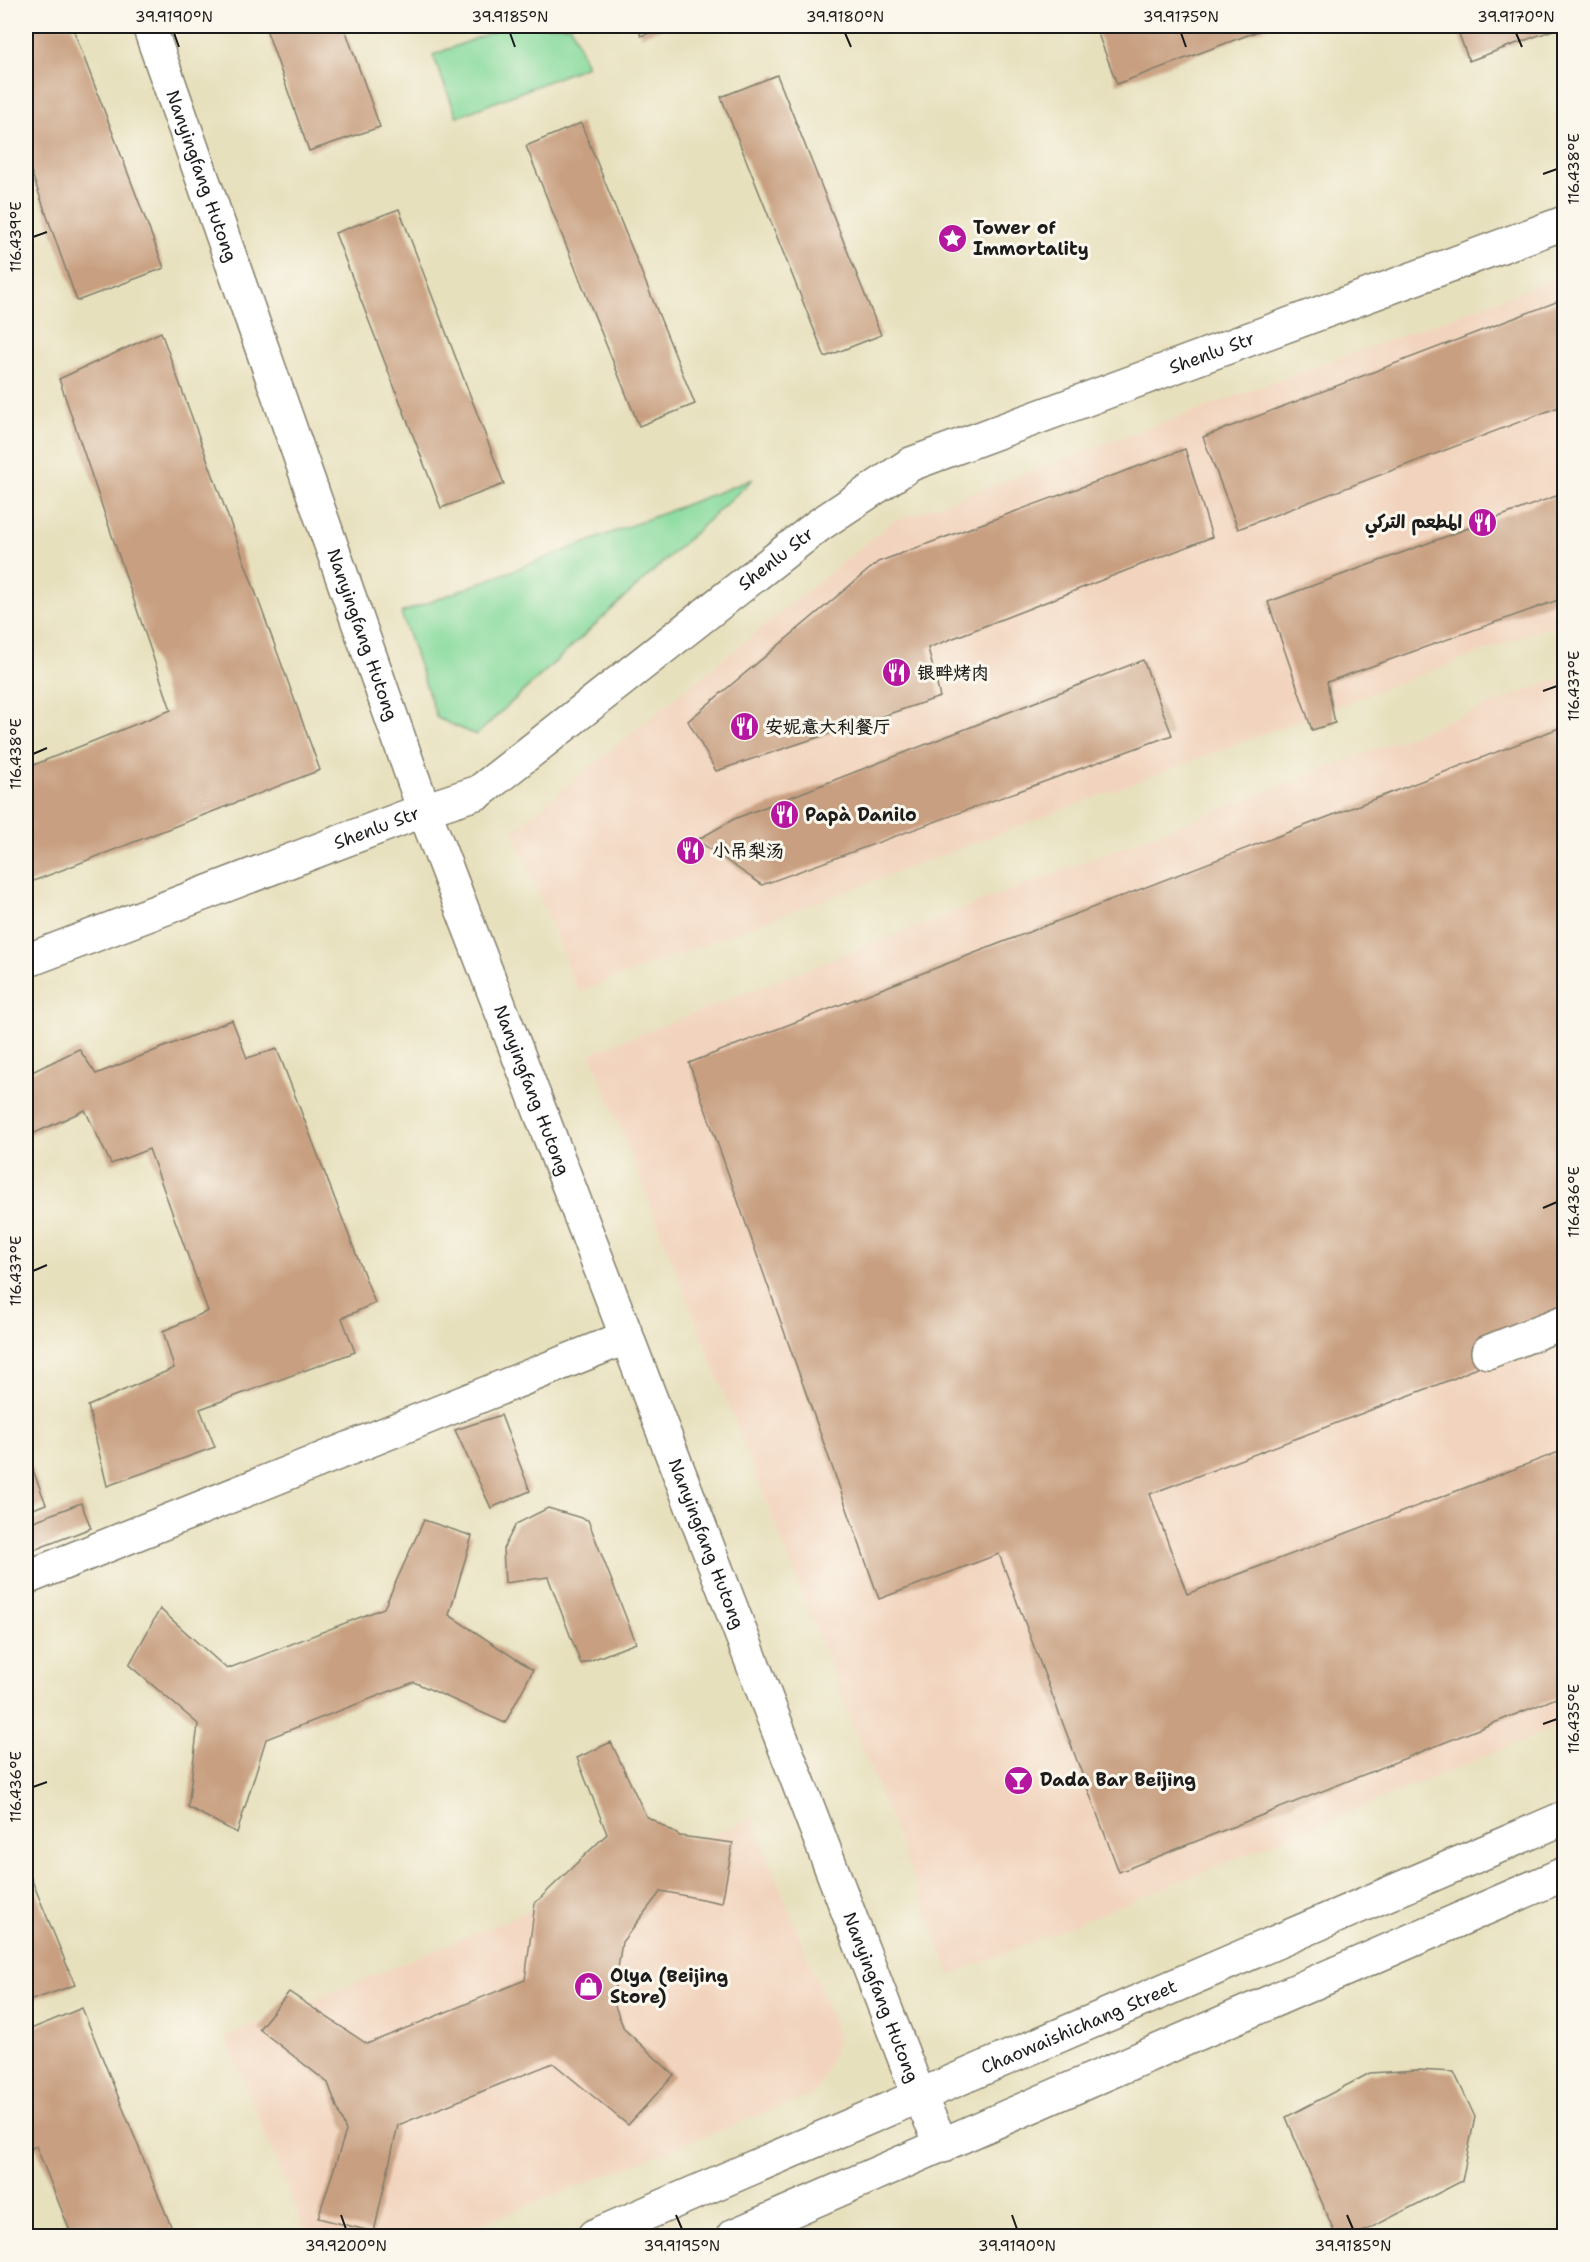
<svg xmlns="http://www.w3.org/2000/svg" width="1590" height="2262" font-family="'Shantell Sans','Playpen Sans Arabic','LXGW WenKai TC',sans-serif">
<rect width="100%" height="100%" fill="#fbf7ec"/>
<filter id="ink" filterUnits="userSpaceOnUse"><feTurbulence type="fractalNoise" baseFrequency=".0167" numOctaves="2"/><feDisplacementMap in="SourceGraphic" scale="12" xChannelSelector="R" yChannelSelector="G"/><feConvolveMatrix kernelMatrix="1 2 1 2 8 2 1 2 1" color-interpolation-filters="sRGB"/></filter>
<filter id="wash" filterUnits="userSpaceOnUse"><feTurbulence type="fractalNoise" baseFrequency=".008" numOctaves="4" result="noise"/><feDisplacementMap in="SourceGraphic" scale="24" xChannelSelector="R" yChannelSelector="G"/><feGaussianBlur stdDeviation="1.35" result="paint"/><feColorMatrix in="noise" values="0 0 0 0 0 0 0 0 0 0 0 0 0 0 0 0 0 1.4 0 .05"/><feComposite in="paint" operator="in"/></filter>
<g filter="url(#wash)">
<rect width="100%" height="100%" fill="#e7e0bd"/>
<!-- built -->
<g fill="#f2d4be">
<path d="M1564,276V621L578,992L513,830L892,522Z"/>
<path d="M1564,676V1724L951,1975L591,1053Z"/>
<path d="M753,1818L839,2038L816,2093L449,2236H307L225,2037Z"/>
</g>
<!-- green -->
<g fill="#86da9c" stroke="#517b5c" stroke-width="1.5">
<path d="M508,26H571L587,66L457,117L433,55Z"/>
<path d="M753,479L476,735L437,718L401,613Z"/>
</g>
<g id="blocks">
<!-- building -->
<g fill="#c89f80">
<path d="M26,26H72L164,268L77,301L26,157Z"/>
<path d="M265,26H344L380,127L309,151Z"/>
<path d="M637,26H668L641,36Z"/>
<path d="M1095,26H1272L1117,84Z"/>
<path d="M1456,26H1551L1553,30L1469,61Z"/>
<path d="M777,75L881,335L825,357L721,97Z"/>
<path d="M581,123L695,404L639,426L526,146Z"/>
<path d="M399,209L504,484L441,508L335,233Z"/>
<path d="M1564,299V405L1238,529L1203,437Z"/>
<path d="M161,332L320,770L26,884V768L171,710L59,379Z"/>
<path d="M1185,449L1212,537L928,648L940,697L716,771L688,721L878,562Z"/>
<path d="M1564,493V598L1327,682L1335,723L1312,730L1268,602Z"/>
<path d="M1143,660L1172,735L762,885L697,840L734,819Z"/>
<path d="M1564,726V1324L1455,1378L1150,1494L1187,1594L1564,1450V1695L1119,1872L999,1554L879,1599L689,1063Z"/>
<path d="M232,1020L247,1058L277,1049L375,1303L342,1318L355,1352L200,1409L215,1447L107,1486L88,1406L174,1368L163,1331L208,1311L149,1149L111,1164L85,1110L26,1137V1075L79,1049L96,1074Z"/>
<path d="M501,1415L530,1491L491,1508L455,1430Z"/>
<path d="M26,1452L46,1504L26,1512Z"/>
<path d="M81,1503L91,1528L26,1553V1524Z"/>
<path d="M548,1508L588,1520L636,1643L581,1664L548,1577L505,1583L503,1549L516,1524Z"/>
<path d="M424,1520L472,1536L449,1615L533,1670L505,1723L414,1682L266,1739L237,1833L188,1807L198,1724L129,1665L160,1609L227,1669L384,1608Z"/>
<path d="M611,1742L646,1816L680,1836L733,1843L722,1903L661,1891L622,1942L613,2001L624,2029L674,2075L628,2125L553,2063L398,2125L374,2232L318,2218L346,2131L328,2083L259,2029L289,1992L367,2044L525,1980L535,1903L607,1834L577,1758Z"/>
<path d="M26,1866L75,1985L26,2002Z"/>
<path d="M82,2008L175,2236H72L36,2146L26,2151V2031Z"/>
<path d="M1417,2070L1454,2072L1475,2117L1462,2181L1355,2236H1336L1286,2117L1370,2073Z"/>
</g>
</g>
</g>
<g filter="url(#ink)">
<use href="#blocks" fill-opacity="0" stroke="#827e6c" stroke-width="1.5"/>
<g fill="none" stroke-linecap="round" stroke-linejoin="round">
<defs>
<g id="minor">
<path id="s1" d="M149,26L424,810L919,2096L943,2146"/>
<path id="s2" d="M26,961L424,810L479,792L819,525L911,464L1564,223"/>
<path d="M1488,1352L1564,1322"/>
<path d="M26,1578L627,1337"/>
</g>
<g id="major">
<path id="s3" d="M594,2236L1564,1818"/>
<path d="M733,2236L1564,1874"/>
</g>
</defs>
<!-- minor casing -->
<use href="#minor" stroke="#827e6c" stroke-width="36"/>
<!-- major casing -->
<use href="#major" stroke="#827e6c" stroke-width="36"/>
<!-- minor -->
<use href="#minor" stroke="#fff" stroke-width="33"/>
<!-- major -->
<use href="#major" stroke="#fff" stroke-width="33"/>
</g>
</g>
<!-- ticks -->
<path fill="none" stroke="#1c1c1c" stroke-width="2" d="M174,33L179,47M510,33L515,47M845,33L851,47M1181,33L1186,47M1516,33L1522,47M1543,174L1557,169M33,237L47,232M1543,691L1557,686M33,754L47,748M1543,1208L1557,1202M33,1271L47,1265M1543,1724L1557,1719M33,1787L47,1782M341,2215L346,2229M676,2215L682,2229M1012,2215L1017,2229M1347,2215L1353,2229"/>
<!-- icons -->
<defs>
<symbol id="sight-disc" viewBox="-11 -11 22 22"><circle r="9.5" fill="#b5179e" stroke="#fbf7ec"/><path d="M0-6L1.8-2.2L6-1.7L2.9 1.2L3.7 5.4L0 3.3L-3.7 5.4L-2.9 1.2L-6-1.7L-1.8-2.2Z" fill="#fff"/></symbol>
<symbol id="restaurant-disc" viewBox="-11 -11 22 22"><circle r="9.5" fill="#b5179e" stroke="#fbf7ec"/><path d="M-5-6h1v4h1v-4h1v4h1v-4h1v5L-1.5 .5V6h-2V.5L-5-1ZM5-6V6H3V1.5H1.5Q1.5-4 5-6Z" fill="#fff"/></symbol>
<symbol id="bar-disc" viewBox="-11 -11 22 22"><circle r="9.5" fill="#b5179e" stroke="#fbf7ec"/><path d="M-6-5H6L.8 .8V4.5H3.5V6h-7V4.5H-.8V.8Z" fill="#fff"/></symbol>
<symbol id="shop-disc" viewBox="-11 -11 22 22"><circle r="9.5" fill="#b5179e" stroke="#fbf7ec"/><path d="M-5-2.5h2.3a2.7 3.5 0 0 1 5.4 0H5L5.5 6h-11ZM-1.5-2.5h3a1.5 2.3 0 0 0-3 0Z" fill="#fff"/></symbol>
</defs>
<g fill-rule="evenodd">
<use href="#sight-disc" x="936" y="222" width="33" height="33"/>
<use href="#restaurant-disc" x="1466" y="506" width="33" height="33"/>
<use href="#restaurant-disc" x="880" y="656" width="33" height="33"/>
<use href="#restaurant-disc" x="728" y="710" width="33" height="33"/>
<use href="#restaurant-disc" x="768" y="798" width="33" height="33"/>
<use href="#restaurant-disc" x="674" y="834" width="33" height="33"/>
<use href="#bar-disc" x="1002" y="1764" width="33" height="33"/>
<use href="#shop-disc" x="572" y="1970" width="33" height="33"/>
</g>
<g text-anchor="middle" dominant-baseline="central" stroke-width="6" stroke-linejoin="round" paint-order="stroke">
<!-- street labels -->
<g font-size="18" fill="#1c1c1c" stroke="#fbf7ec">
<text stroke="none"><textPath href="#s1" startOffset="159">Nanyingfang Hutong</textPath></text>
<text stroke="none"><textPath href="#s2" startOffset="1347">Shenlu Str</textPath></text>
<text stroke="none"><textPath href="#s2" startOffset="861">Shenlu Str</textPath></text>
<text stroke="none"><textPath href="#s1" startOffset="645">Nanyingfang Hutong</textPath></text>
<text stroke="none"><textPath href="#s2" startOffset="375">Shenlu Str</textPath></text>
<text stroke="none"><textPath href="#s1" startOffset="1131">Nanyingfang Hutong</textPath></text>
<text stroke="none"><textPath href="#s1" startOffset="1617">Nanyingfang Hutong</textPath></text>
<text stroke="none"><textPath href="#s1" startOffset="2103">Nanyingfang Hutong</textPath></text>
<text stroke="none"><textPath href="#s3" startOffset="528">Chaowaishichang Street</textPath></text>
</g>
<!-- poi labels -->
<g font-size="18" font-weight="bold" fill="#1c1c1c" stroke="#fbf7ec" text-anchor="start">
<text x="973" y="228">Tower of<tspan x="973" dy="21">Immortality</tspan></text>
<text x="1462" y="522" text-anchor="end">المطعم التركي</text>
<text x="917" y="673">银畔烤肉</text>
<text x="765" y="727">安妮意大利餐厅</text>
<text x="805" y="815">Papà Danilo</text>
<text x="712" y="851">小吊梨汤</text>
<text x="1040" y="1780">Dada Bar Beijing</text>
<text x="610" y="1976">Olya (Beijing<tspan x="610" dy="21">Store)</tspan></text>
</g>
</g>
<!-- margin -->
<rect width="1590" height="2262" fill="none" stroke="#fbf7ec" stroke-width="66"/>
<rect x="33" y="33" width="1524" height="2196" fill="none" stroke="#1c1c1c" stroke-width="2"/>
<g font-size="15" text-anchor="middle" fill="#1c1c1c">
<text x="174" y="22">39.9190°N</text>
<text x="510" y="22">39.9185°N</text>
<text x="845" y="22">39.9180°N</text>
<text x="1181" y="22">39.9175°N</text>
<text x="1516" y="22">39.9170°N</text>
<text transform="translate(1574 169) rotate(-90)" y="5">116.438°E</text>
<text transform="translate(16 237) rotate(-90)" y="5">116.439°E</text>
<text transform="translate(1574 686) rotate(-90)" y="5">116.437°E</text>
<text transform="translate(16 754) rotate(-90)" y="5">116.438°E</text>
<text transform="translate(1574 1202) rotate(-90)" y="5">116.436°E</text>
<text transform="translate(16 1271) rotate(-90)" y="5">116.437°E</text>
<text transform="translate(1574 1719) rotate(-90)" y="5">116.435°E</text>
<text transform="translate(16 1787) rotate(-90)" y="5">116.436°E</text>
<text x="346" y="2251">39.9200°N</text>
<text x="682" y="2251">39.9195°N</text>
<text x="1017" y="2251">39.9190°N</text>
<text x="1353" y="2251">39.9185°N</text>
</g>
</svg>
